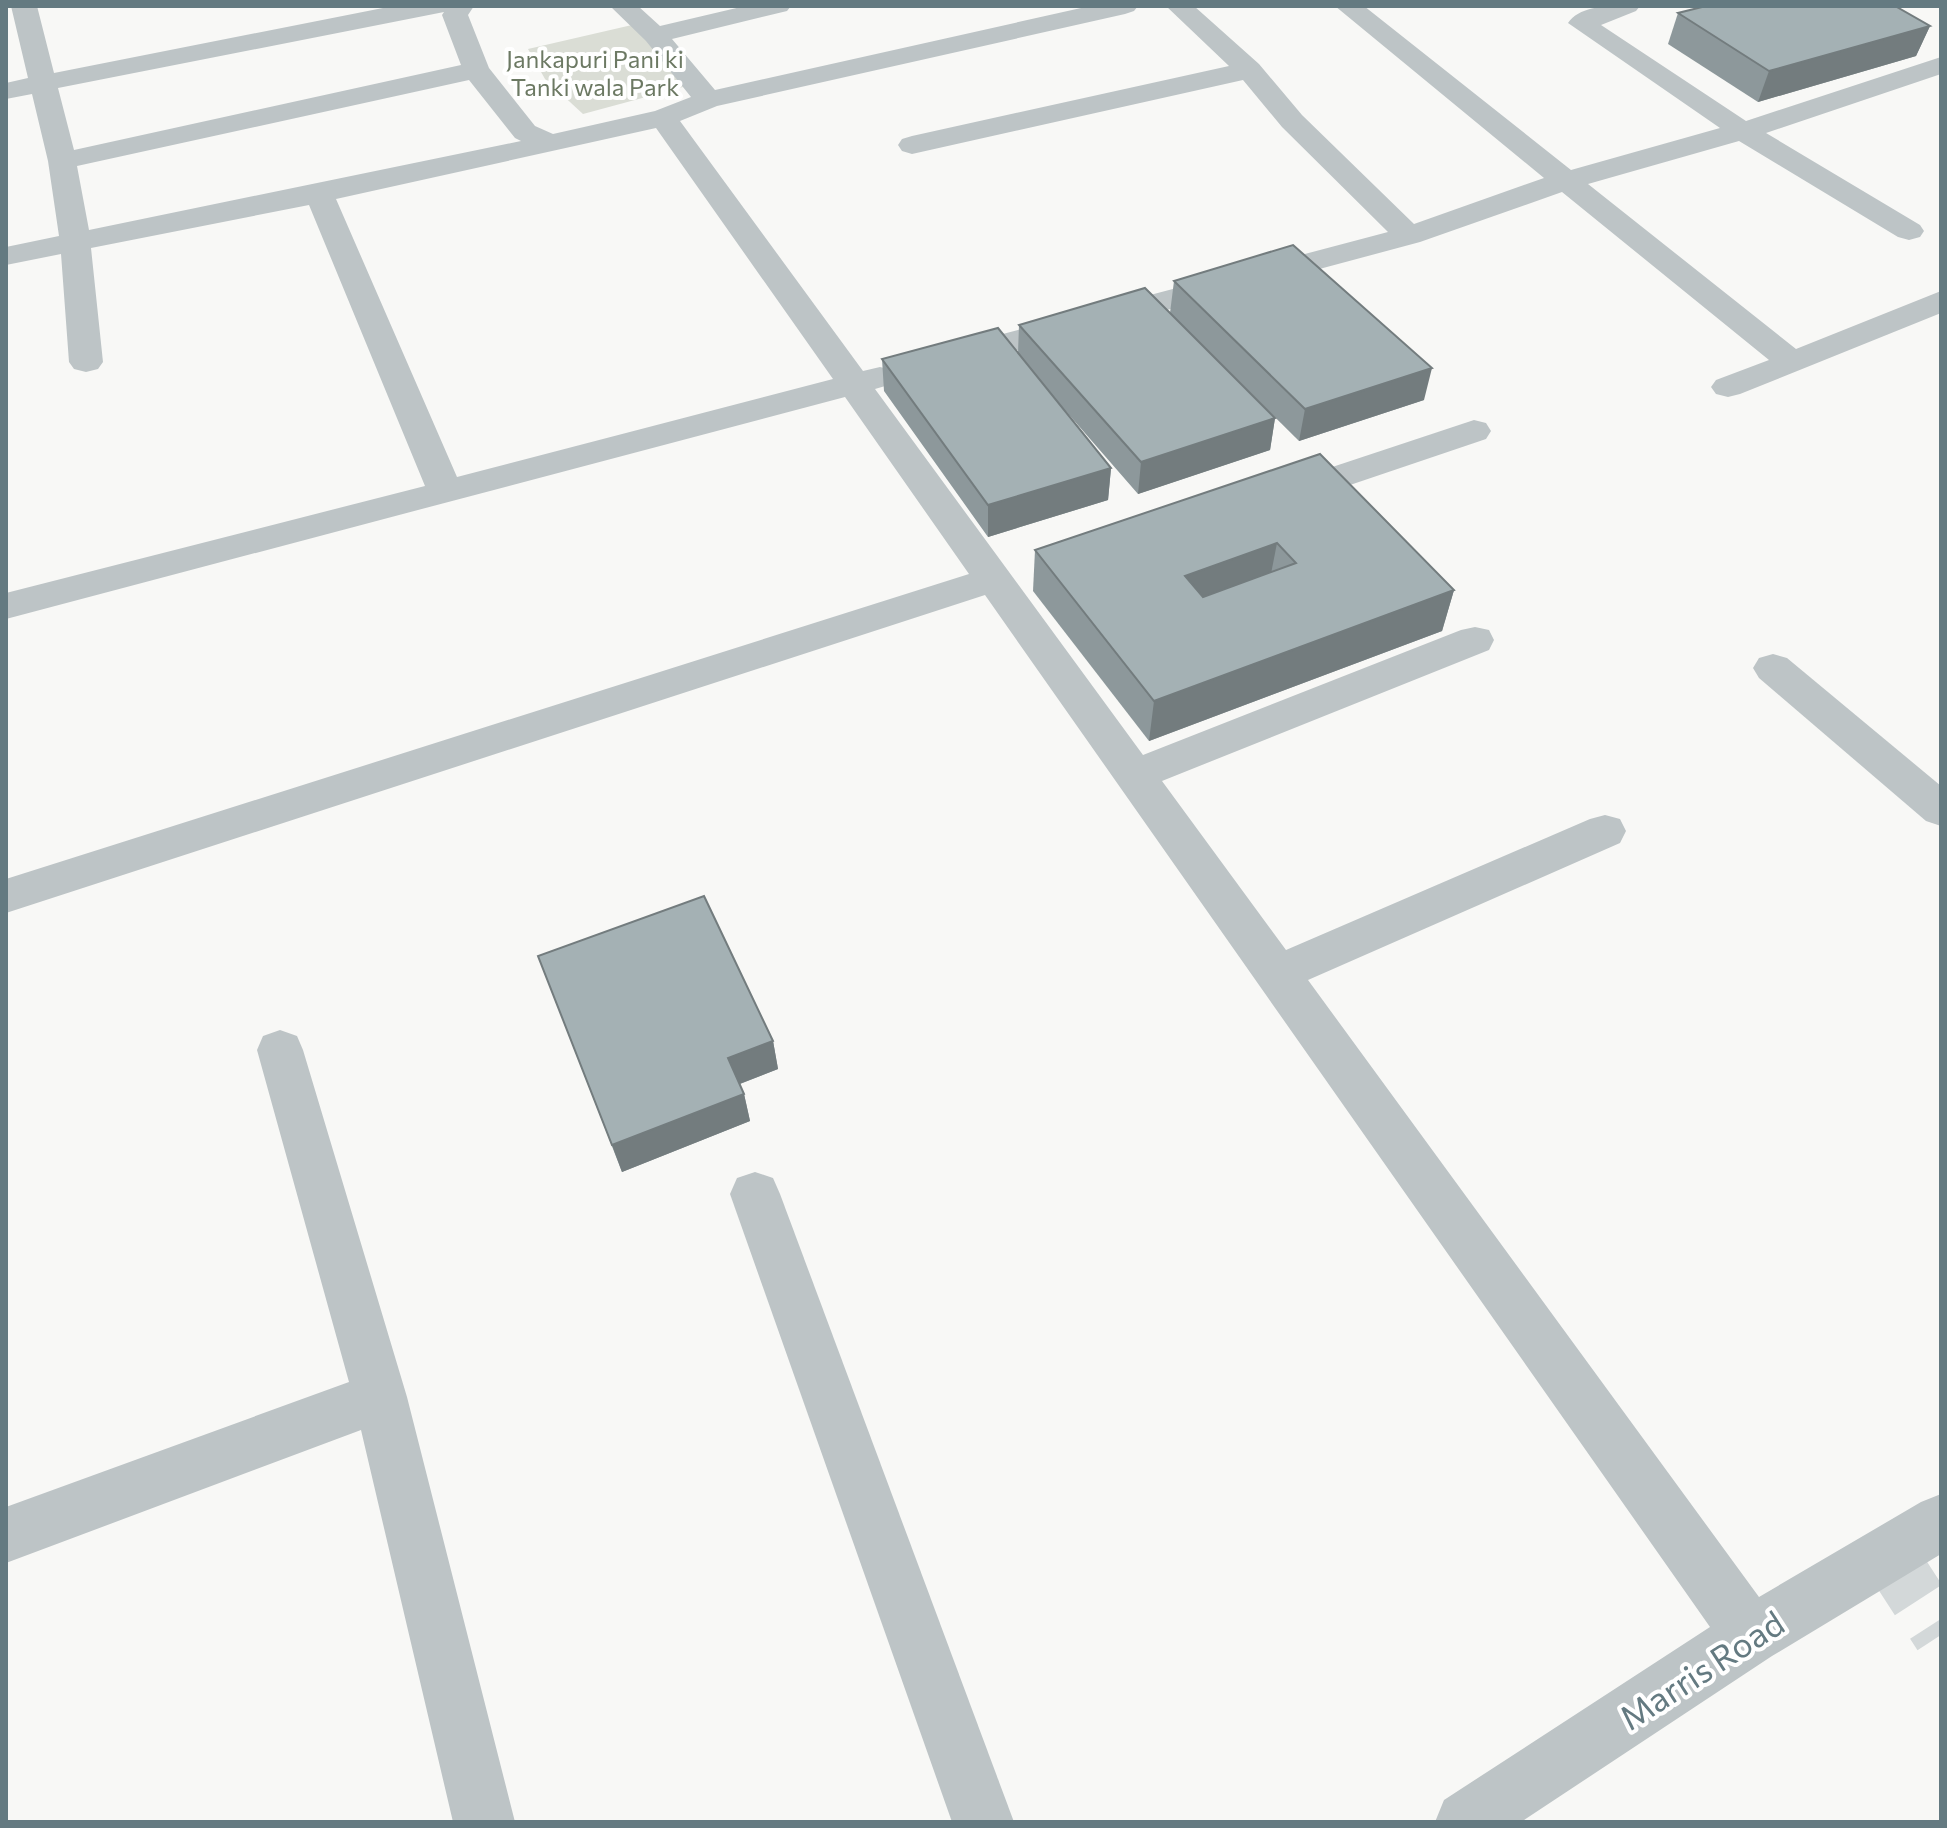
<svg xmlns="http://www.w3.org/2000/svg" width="1947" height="1828" font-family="Commissioner,sans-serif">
<rect width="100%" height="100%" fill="#f8f8f6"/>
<!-- green -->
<path fill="#daddd5" d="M645,22L683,87L583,114L545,79L528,49Z"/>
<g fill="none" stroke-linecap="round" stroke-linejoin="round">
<!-- minor-tunnel -->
<path stroke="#d3d8d9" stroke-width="56" stroke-dasharray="56 28" stroke-linecap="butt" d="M1888,1553L1941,1635"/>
<!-- minor -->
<g fill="#bdc4c6" fill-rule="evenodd">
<path d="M11,6H37L54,73L393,6H474L468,15L489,68L535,126L553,134L655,111L691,97L646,41L610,6H638L660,26L745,6H791L787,11L672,39L715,90L1090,6H1138L1134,11L1125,14L717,106L680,121L863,371L880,367L892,370L897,377L892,384L875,389L1143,755L1461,630L1475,627L1489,630L1494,640L1489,650L1162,781L1286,950L1590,819L1605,815L1620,819L1626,831L1620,843L1308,980L1759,1597L1921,1502L1941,1494V1554L1772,1656L1521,1822H1435L1444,1800L1710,1627L985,595L6,913V879L969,574L845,397L6,619V593L425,486L309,205L91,248L103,362L98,369L86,372L74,369L69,362L61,254L6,265V247L59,236L48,161L32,94L6,99V83L28,78ZM444,12L442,15L461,65L74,150L58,88ZM469,80L515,138L521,141L89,230L77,166ZM656,128L833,379L457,477L336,199Z"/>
<path d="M1166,6H1194L1259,64L1302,115L1414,224L1544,178L1335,6H1364L1571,170L1720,128L1568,23C1582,3 1618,6 1640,6L1636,11L1601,25L1746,121L1941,57V74L1766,133L1920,225L1924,231L1920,237L1909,240L1898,237L1739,141L1588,184L1796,349L1941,291V313L1740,394L1728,397L1716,394L1711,387L1716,380L1769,360L1562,192L1420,242L966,364L954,367L942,364L938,357L942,350L1388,232L1282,127L1243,80L912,154L902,151L898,145L902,139L912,136L1229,66Z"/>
<path d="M1474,420L1486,423L1491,431L1486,439L1285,507L1272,503L1267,495L1272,487Z"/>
<path d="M1773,654L1787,658L1941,786V826L1926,821L1759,678L1753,668L1759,658Z"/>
<path d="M280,1030L297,1036L303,1050L407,1397L515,1822H453L361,1430L6,1563V1507L349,1382L257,1050L263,1036Z"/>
<path d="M755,1172L773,1178L780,1194L1014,1822H952L730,1194L737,1178Z"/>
</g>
</g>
<!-- wall -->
<g fill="#8d989b">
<path d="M1678,13L1930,26L1916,56L1758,102L1668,44Z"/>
<path d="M1174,281L1424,400L1299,441L1170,313Z"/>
<path d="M1019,325L1275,418L1270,450L1138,494L1064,409L1111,468L1108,500L988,537L884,391L882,359L1018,353Z"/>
<path d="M1320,454L1454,590L1442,631L1149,741L1033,591L1035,550Z"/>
<path d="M538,956L773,1041L778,1069L740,1084L744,1094L750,1121L622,1172Z"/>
</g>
<!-- shaded-wall -->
<g fill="#737c7e">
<path d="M1930,26L1916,56L1758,102L1769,71Z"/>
<path d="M1432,368L1424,400L1299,441L1305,409Z"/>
<path d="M1275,418L1270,450L1138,494L1141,462Z"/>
<path d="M1111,468L1108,500L988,537V505Z"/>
<path d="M1277,543L1269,584L1180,617L1185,576Z"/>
<path d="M1454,590L1442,631L1149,741L1154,701Z"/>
<path d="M773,1041L778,1069L734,1086L728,1058Z"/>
<path d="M744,1094L750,1121L622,1172L612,1145Z"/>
</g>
<!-- building -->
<g fill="#a4b1b4" stroke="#737c7e" stroke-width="2" fill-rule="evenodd">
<path d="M1706,6H1895L1930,26L1769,71L1678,13Z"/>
<path d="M1293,245L1432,368L1305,409L1174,281Z"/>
<path d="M1145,288L1275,418L1141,462L1019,325Z"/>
<path d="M998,328L1111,468L988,505L882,359Z"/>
<path d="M1320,454L1454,590L1154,701L1035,550ZM1277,543L1296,563L1203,597L1185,576Z"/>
<path d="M704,896L773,1041L728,1058L744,1094L612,1145L538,956Z"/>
</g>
<g text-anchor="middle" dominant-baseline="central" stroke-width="8" stroke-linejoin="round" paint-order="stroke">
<!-- far-park labels -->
<g font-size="24" fill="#6c7963" stroke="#fff">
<text x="595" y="58">Jankapuri Pani ki<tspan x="595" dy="28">Tanki wala Park</tspan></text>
</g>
<!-- near-street labels -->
<g font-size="34" fill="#647a81" stroke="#fff">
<text transform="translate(1701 1669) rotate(-33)">Marris Road</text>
</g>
</g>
<!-- border -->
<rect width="1947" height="1828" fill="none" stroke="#647a81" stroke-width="16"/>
</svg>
